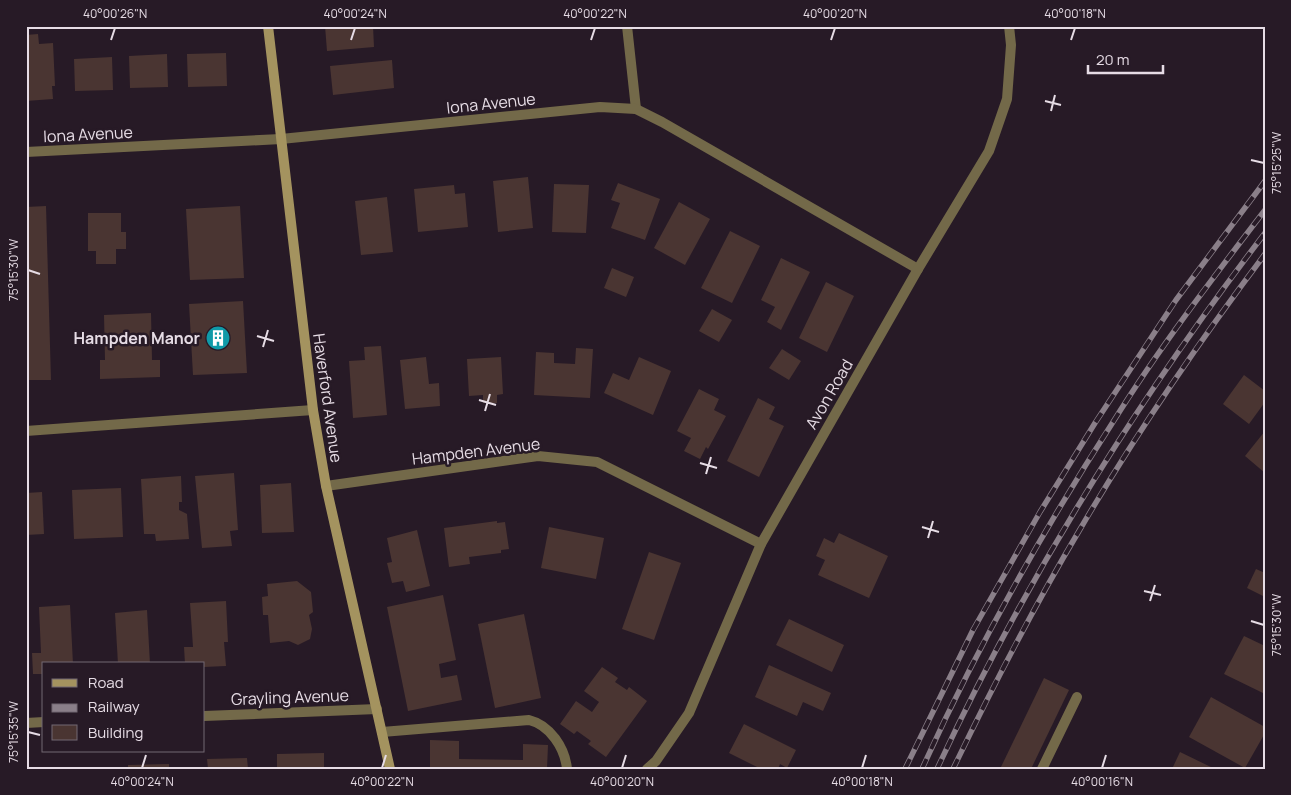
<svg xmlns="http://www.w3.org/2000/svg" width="1291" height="795" font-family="Manrope,sans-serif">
<rect width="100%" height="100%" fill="#271a26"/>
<!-- building -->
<g fill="#4a3532">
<path d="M325,26H373L374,47L327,51Z"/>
<path d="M38,34L39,44L53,43L55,86H52L53,99L26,101V35Z"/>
<path d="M226,53L227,86L188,87L187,54Z"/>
<path d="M167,54L168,87L130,88L129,56Z"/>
<path d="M112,57L113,90L75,91L74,59Z"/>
<path d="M392,60L394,88L333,95L330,66Z"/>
<path d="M528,177L533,228L498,232L493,181Z"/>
<path d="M618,183L660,199L645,240L611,228L620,203L611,200Z"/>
<path d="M554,184L589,185L586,233L552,232Z"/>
<path d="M454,185L455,194L465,193L468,227L418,232L414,189Z"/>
<path d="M387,197L393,252L361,255L355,201Z"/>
<path d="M679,202L710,219L685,265L654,248Z"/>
<path d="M46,206L51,380H26V207Z"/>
<path d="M240,206L244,278L190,280L186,209Z"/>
<path d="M88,213H121V232H126V249H116V264H96V251H88Z"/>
<path d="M730,231L760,246L732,303L701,288Z"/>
<path d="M781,258L810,272L781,330L767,322L775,307L761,300Z"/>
<path d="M612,268L634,277L626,297L604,288Z"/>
<path d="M826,282L854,296L827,352L799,338Z"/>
<path d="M243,301L247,373L193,375L189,304Z"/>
<path d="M712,309L732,320L719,342L699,331Z"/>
<path d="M151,313L152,360H160V377L100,379V360H105L104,315Z"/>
<path d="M381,346L387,415L353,418L349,361L365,360L364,347Z"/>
<path d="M576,348L593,349L590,398L534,395L536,352L554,353V363L575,364Z"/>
<path d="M782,349L801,361L789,380L769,368Z"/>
<path d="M426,357L429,384L439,383L440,406L405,409L400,360Z"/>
<path d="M501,357L503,394L497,395V403H483V395L469,396L467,359Z"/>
<path d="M639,357L671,371L653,415L604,393L613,373L629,380Z"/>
<path d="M1244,375L1265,391V402L1249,424L1223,404Z"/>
<path d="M699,389L719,399L714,410L726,416L708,449L706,447L700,459L684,451L691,438L677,431Z"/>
<path d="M758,398L775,407L769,419L784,426L759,477L727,461Z"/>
<path d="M1265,431V473L1245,456Z"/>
<path d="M234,473L238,530L230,531L232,546L202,548L195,476Z"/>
<path d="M181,476L182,502H179V510L187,514L189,539L156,541L155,534H144L141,479Z"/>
<path d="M291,483L294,532L262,533L260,485Z"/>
<path d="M121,488L123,537L74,539L72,490Z"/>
<path d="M42,492L44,534L26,535V493Z"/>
<path d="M497,521V523L505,522L509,549L501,550V553L469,557L470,564L449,567L444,528Z"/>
<path d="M549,527L604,538L596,579L541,568Z"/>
<path d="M417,530L430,586L406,592L403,581L392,583L387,563L392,562L387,538Z"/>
<path d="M839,533L888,556L869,598L818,575L825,560L816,556L824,538L834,543Z"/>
<path d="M649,552L681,563L654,640L622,629Z"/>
<path d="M1256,569L1265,573V597L1247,588Z"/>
<path d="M297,581L311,592L313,612L309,615L312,629L310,639L298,645L289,641L270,643L268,615H263L262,597L268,596L267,584Z"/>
<path d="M443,595L456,660L439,664L441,678L457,675L462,700L408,711L387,607Z"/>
<path d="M226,601L228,642H224L226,666L204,667V664H185L184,647H193L190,603Z"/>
<path d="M70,605L73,664H44V674H33L32,653H41L39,607Z"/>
<path d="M147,610L150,664H118L115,613Z"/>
<path d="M524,614L541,698L495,708L478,624Z"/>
<path d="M789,619L844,645L832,672L776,645Z"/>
<path d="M26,624H28L29,665H26Z"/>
<path d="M1244,636L1265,646V694L1224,674Z"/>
<path d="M769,665L831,693L823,711L803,702L797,716L755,697Z"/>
<path d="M602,667L618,678L615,682L627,690L629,687L647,701L606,757L588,744L591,741L577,731L574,734L560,724L576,701L592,712L599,702L584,691Z"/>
<path d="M1044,678L1069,690L1031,769H1000Z"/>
<path d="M1211,697L1265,727V733L1245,768L1189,737Z"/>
<path d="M744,724L796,750L787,768L780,764L778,769H761L729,753Z"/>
<path d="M430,740L459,741V759L523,760V744L548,745L547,769H430Z"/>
<path d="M1180,752L1215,769H1172Z"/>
<path d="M324,753V769H277V754Z"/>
<path d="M247,758L248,769H208L207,759Z"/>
<path d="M169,764V769H128V765Z"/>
</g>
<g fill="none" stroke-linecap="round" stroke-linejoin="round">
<!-- lane -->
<g stroke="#736949" stroke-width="10">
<path d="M382,732L529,720C550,725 565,748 567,769"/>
<path d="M1042,769L1077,697"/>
</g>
<!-- street -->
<g stroke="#736949" stroke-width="10">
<path d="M627,26L636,109"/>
<path d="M26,152L281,139L600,107L636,109L662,122L918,269"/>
<path d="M26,431L313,410"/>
<path d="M326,486L538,456L597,462L761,544"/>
<path d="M204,716L377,709"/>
<path d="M26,723L44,722"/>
<path d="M647,769L656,761L689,713L761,544L918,269L989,151L1007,99L1011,45L1009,26"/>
</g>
<!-- secondary -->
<path stroke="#a4935f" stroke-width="10" d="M268,26L313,410L326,486L390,769"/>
<defs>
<g id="rail">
<path d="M905,769L973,630L1040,512L1095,423L1176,300L1265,181"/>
<path d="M922,769C976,649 1042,532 1113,422C1159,348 1212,279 1265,210"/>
<path d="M937,769C1026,578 1138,399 1265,233"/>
<path d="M953,769C992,688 1033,608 1079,531C1135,435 1198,343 1265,254"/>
</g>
</defs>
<!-- rail casing -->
<use href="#rail" stroke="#8a7f89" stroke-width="5.5"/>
<!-- rail -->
<use href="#rail" stroke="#271a26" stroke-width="4" stroke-dasharray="11" stroke-linecap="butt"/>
</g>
<!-- ticks -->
<path fill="none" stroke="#e6dce5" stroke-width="2" d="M111,40L115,28M351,40L355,28M591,40L595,28M831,40L835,28M1071,40L1075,28M1045,101L1061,105M1051,111L1055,95M1251,160L1264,163M28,270L40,274M257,336L274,341M263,347L268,330M479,400L496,405M485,411L490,394M700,463L717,468M706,474L711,457M922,527L939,532M928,538L933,521M1144,591L1161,595M1150,601L1155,585M1251,621L1264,625M28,732L40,735M142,768L146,755M382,768L386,755M622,768L626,755M862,768L866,755M1102,768L1106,755"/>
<!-- icons -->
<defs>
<symbol id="building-disc" viewBox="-11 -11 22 22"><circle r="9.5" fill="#0f9aa8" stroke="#271a26"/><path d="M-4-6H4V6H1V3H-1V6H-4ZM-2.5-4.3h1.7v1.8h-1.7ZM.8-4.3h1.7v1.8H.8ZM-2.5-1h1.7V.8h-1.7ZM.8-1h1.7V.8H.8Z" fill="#fff"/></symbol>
</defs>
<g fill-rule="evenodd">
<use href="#building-disc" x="204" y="324" width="28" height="28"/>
</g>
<g text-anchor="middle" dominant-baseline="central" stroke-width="5" stroke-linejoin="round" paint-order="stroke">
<!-- street labels -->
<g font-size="16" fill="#e6dce5" stroke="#271a26">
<text transform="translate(491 103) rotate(-6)">Iona Avenue</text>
<text transform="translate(88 134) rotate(-3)">Iona Avenue</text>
<text transform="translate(829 394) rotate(-60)">Avon Road</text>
<text transform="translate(328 398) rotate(82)">Haverford Avenue</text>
<text transform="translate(476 451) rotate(-7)">Hampden Avenue</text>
<text transform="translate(290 697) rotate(-2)">Grayling Avenue</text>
</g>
<!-- poi labels -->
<g font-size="16" font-weight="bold" fill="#e6dce5" stroke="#271a26" text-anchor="end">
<text x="200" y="338">Hampden Manor</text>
</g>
</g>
<!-- border -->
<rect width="1291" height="795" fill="none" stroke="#271a26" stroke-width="55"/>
<!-- legend -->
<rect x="42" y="662" width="162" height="90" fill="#271a26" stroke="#736872"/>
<rect x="52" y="679" width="25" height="8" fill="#a4935f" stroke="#736872"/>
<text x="88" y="688" font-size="15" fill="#e6dce5">Road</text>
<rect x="52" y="704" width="25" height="8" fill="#8a7f89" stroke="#736872"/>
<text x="88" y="712" font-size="15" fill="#e6dce5">Railway</text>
<rect x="52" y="725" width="25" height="15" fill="#4a3532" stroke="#736872"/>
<text x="88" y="738" font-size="15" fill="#e6dce5">Building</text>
<!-- scale -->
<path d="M1088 65v8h75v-8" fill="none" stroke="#e6dce5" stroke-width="2.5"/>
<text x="1096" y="65" font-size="15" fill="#e6dce5" stroke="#271a26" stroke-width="4" paint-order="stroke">20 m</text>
<rect x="28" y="28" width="1236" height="740" fill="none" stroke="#e6dce5" stroke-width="2"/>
<g font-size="12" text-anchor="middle" fill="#e6dce5">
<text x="115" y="18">40°00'26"N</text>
<text x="355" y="18">40°00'24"N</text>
<text x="595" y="18">40°00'22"N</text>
<text x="835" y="18">40°00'20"N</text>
<text x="1075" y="18">40°00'18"N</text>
<text transform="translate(1277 163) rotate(-90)" y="4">75°15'25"W</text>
<text transform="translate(14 270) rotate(-90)" y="4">75°15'30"W</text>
<text transform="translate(1277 625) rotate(-90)" y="4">75°15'30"W</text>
<text transform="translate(14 732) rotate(-90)" y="4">75°15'35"W</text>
<text x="142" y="786">40°00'24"N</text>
<text x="382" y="786">40°00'22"N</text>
<text x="622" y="786">40°00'20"N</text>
<text x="862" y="786">40°00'18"N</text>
<text x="1102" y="786">40°00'16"N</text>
</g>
</svg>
